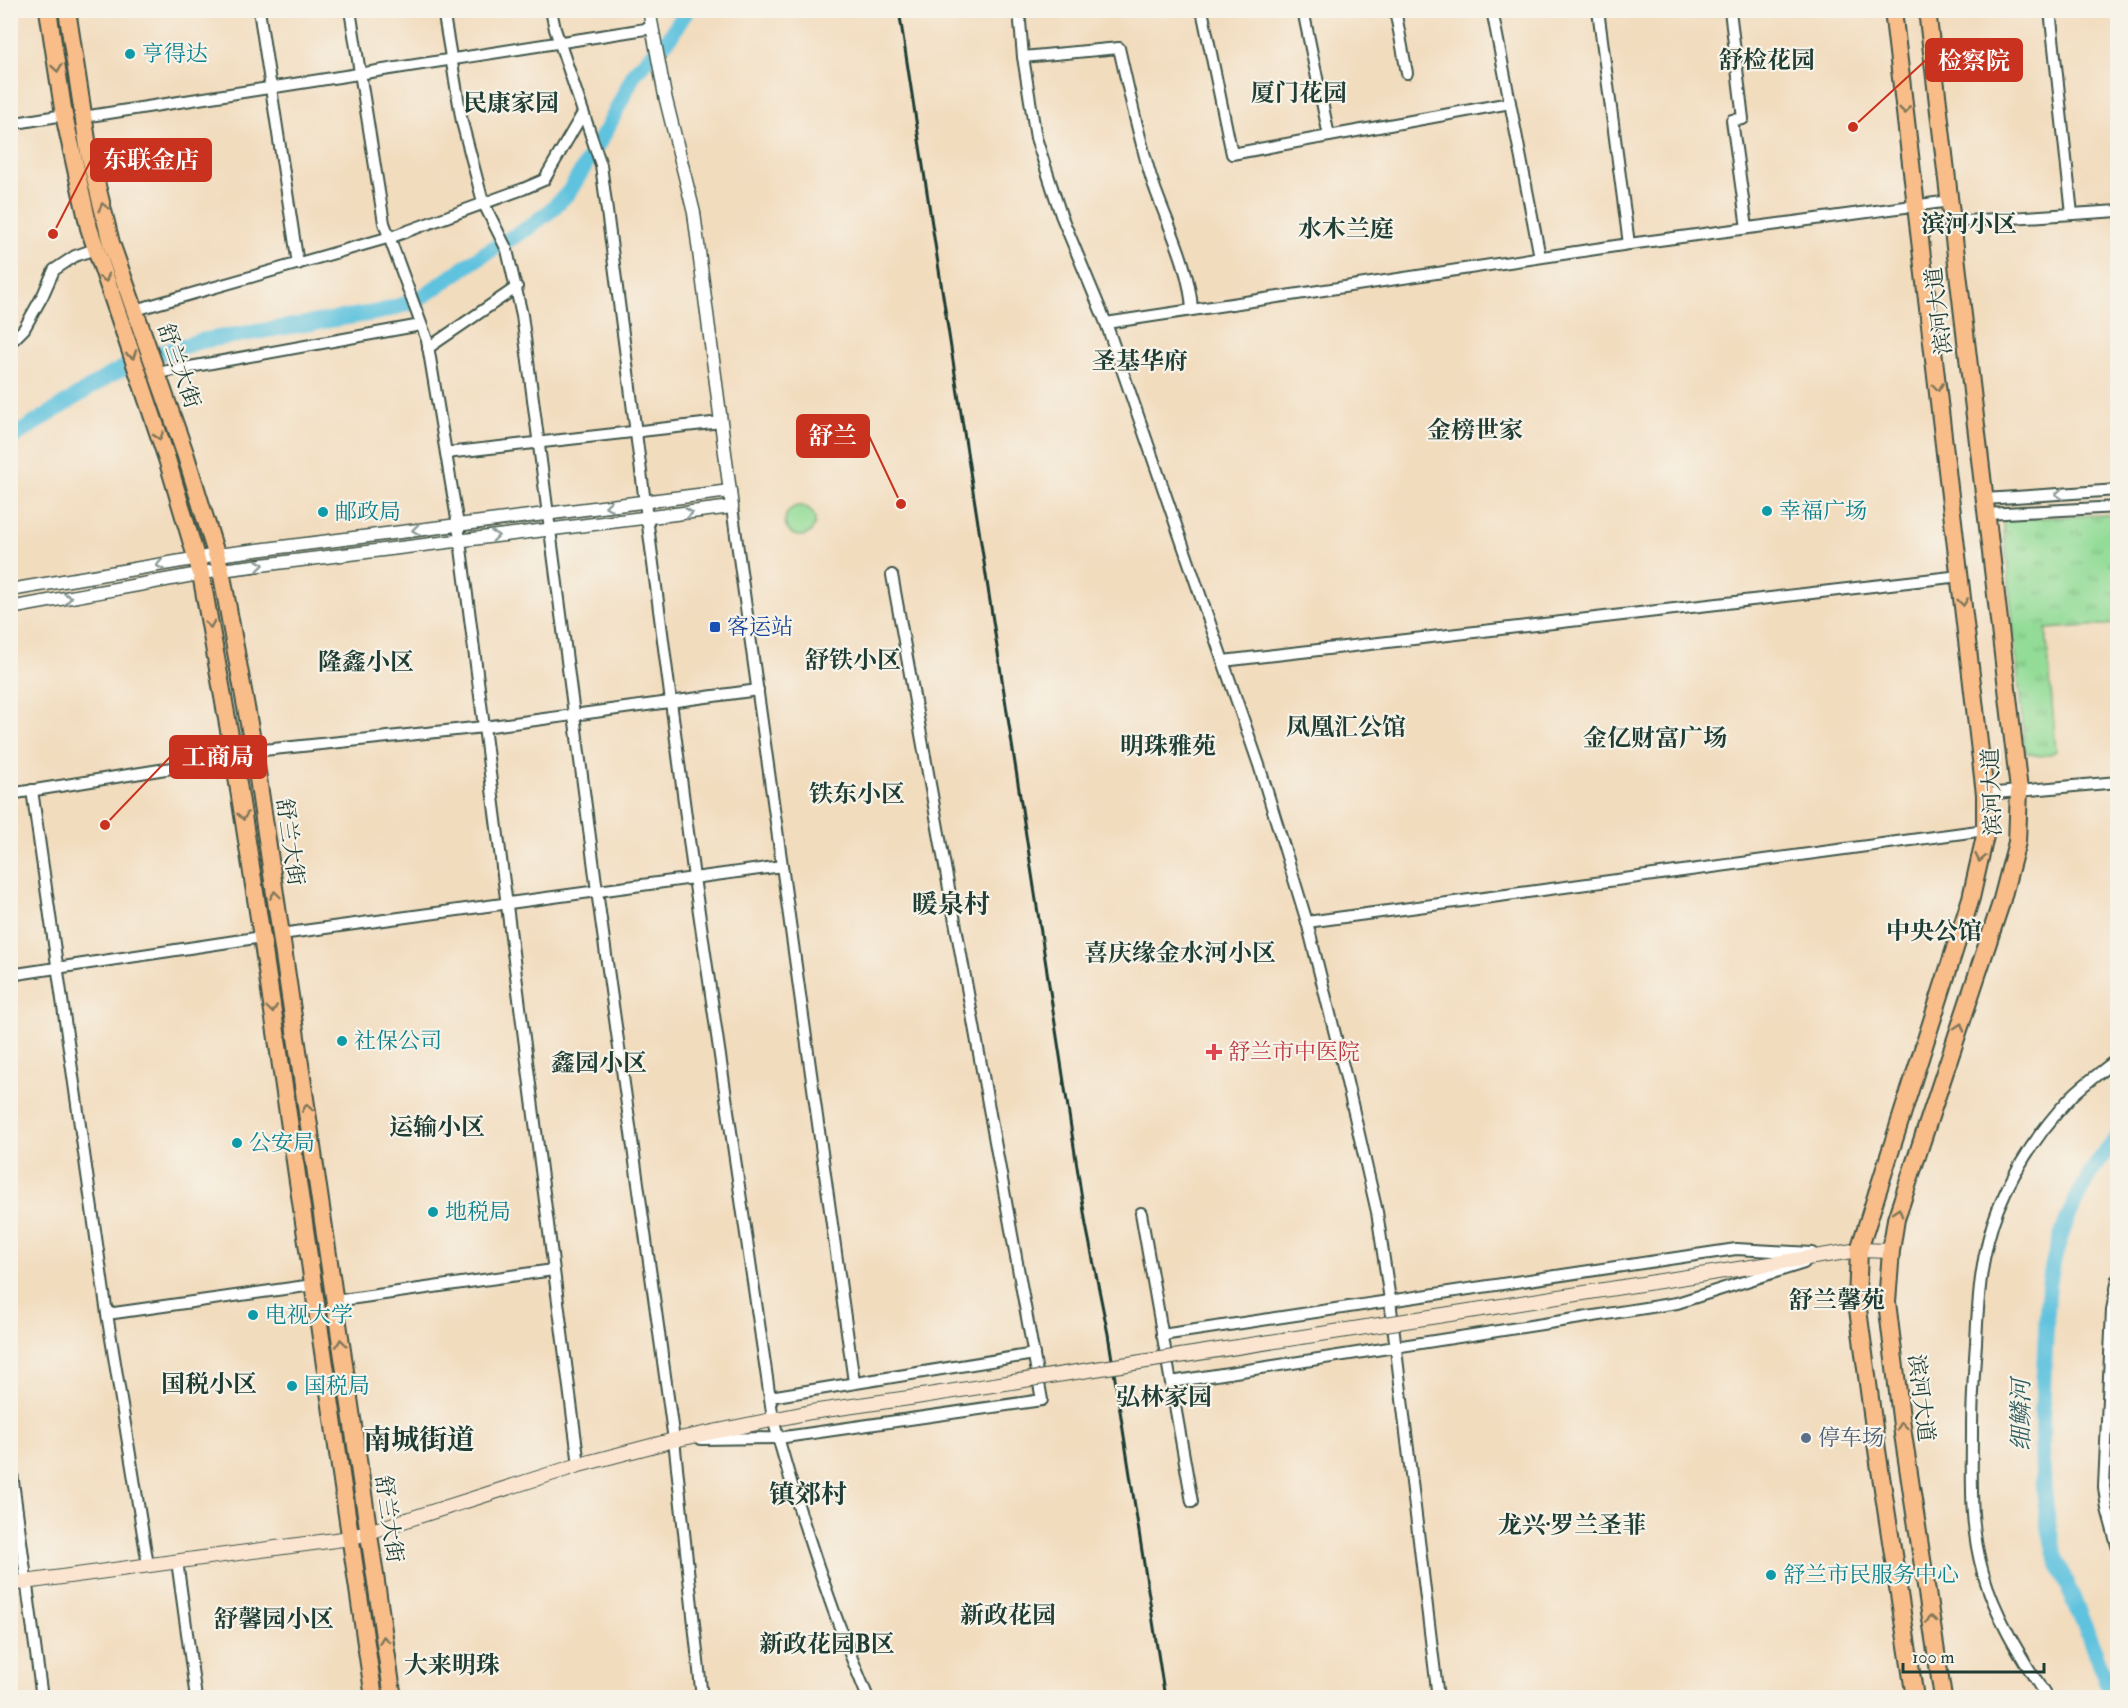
<svg xmlns="http://www.w3.org/2000/svg" width="2128" height="1708" font-family="'IM FELL Double Pica','Noto Serif SC',serif">
<defs>
<pattern id="grass-tufts" width="24" height="20" patternUnits="userSpaceOnUse" patternTransform="scale(1.5)"><rect width="24" height="20" fill="#93dc97"/><path d="M3 7l-1-3M5 7V3M7 7l1-3M15 17l-1-3M17 17v-4M19 17l1-3" fill="none" stroke="#77b47c"/></pattern>
</defs>
<rect width="100%" height="100%" fill="#f7f3e8"/>
<filter id="ink" filterUnits="userSpaceOnUse"><feTurbulence type="fractalNoise" baseFrequency=".0167" numOctaves="2"/><feDisplacementMap in="SourceGraphic" scale="12" xChannelSelector="R" yChannelSelector="G"/><feConvolveMatrix kernelMatrix="1 2 1 2 8 2 1 2 1" color-interpolation-filters="sRGB"/></filter>
<filter id="wash" filterUnits="userSpaceOnUse"><feTurbulence type="fractalNoise" baseFrequency=".008" numOctaves="4" result="noise"/><feDisplacementMap in="SourceGraphic" scale="24" xChannelSelector="R" yChannelSelector="G"/><feGaussianBlur stdDeviation="1.35" result="paint"/><feColorMatrix in="noise" values="0 0 0 0 0 0 0 0 0 0 0 0 0 0 0 0 0 1.4 0 .05"/><feComposite in="paint" operator="in"/></filter>
<g filter="url(#wash)">
<rect width="100%" height="100%" fill="#f2dcbe"/>
<!-- grass -->
<path fill="url(#grass-tufts)" stroke="#598c66" stroke-width="1.5" d="M2117,514V624L2046,629L2056,751C2046,758 2036,757 2025,751L2003,520Z"/>
<!-- pitch -->
<circle fill="#93dc97" stroke="#598c66" stroke-width="1.5" cx="800" cy="521" r="15"/>
<g fill="none" stroke-linecap="round" stroke-linejoin="round">
<!-- river -->
<g stroke="#5fc2de" stroke-width="16">
<path d="M10,439L108,376L144,358L200,341L379,312L416,301L484,254L528,228L550,211L569,192L607,129L635,72L670,37L687,10"/>
<path d="M2113,1698C2102,1669 2091,1641 2079,1613C2070,1591 2059,1569 2053,1546C2037,1481 2042,1400 2046,1333C2047,1307 2048,1278 2056,1252C2068,1211 2089,1169 2118,1137"/>
</g>
</g>
</g>
<g filter="url(#ink)">
<g fill="none" stroke-linecap="round" stroke-linejoin="round">
<defs>
<g id="minor">
<path d="M259,10L298,264"/>
<path d="M350,10L384,223L427,340L458,525L579,1465"/>
<path d="M443,10L462,122L483,202L507,250L522,315L597,891L674,1440L702,1698"/>
<path d="M551,10L555,29L601,165L694,878L773,1419C799,1514 830,1608 868,1698"/>
<path d="M1019,10L1023,57L1036,138L1061,215L1106,323L1259,765L1307,922L1346,1078L1377,1212L1390,1300L1438,1698"/>
<path d="M1202,10L1232,154L1329,136L1303,10"/>
<path d="M1395,10L1407,73"/>
<path d="M1492,10L1540,257"/>
<path d="M1598,10L1629,244"/>
<path d="M1730,10L1743,119L1732,120L1747,228"/>
<path d="M2050,10L2072,214"/>
<path d="M1023,57L1119,48C1129,91 1138,135 1151,177C1165,220 1189,263 1192,309"/>
<path d="M83,117L652,28"/>
<path d="M10,124L64,115"/>
<path d="M1329,136L1510,103"/>
<path d="M1951,222L2118,211"/>
<path d="M135,310L394,236L523,189L544,180L583,113"/>
<path d="M1106,323L1629,244L1950,201"/>
<path d="M10,343L24,329L43,295L54,270L75,256L95,249"/>
<path d="M428,348L517,287"/>
<path d="M157,373L421,325"/>
<path d="M446,453L721,422"/>
<path d="M1985,499L2118,490"/>
<path d="M732,507L854,1382"/>
<path d="M1987,514L2118,507"/>
<path d="M1223,661L1960,576"/>
<path d="M254,751L484,727L758,690"/>
<path d="M32,790L107,1314L148,1565"/>
<path d="M10,794L234,758"/>
<path d="M1985,794L2118,782"/>
<path d="M1307,922L1985,830"/>
<path d="M281,934L782,866"/>
<path d="M10,975L262,937"/>
<path d="M1141,1213L1192,1502"/>
<path d="M2118,1278L2112,1310L2104,1487L2107,1509L2118,1549"/>
<path d="M335,1301L553,1270"/>
<path d="M107,1314L313,1285"/>
<path d="M1162,1335L1736,1249L1812,1253"/>
<path d="M1171,1382L1677,1303L1804,1263"/>
<path d="M770,1397L1034,1354"/>
<path d="M701,1439L778,1438L1042,1400L892,575"/>
<path d="M10,1459L42,1698"/>
<path d="M177,1561L196,1698"/>
<path d="M2047,1698C2022,1658 1996,1618 1983,1573C1969,1524 1972,1479 1972,1429C1972,1400 1974,1371 1976,1343C1978,1298 1981,1252 1998,1209C2015,1167 2041,1129 2072,1096C2086,1082 2103,1071 2118,1058"/>
</g>
<g id="tertiary">
<path d="M10,590L217,555L730,491"/>
<path d="M10,608L221,570L732,507L694,213L665,96L649,10"/>
</g>
<g id="secondary">
<path d="M1437,1316L1859,1250L1891,1251"/>
<path d="M10,1584L350,1538L579,1465L674,1440L811,1412L909,1398"/>
</g>
<g id="primary">
<path d="M48,10L64,115L89,228L167,459L201,574L234,758L262,937L374,1698"/>
<path d="M67,10L89,153L111,243L185,453L221,570L254,751L393,1698"/>
<path d="M1893,10L1985,794V836L1971,898L1859,1250L1857,1302L1877,1450L1915,1698"/>
<path d="M1927,10L2019,790L2017,842L2001,903L1896,1219L1891,1251L1887,1302L1903,1434L1943,1698"/>
</g>
</defs>
<!-- minor casing -->
<use href="#minor" stroke="#3f5549" stroke-width="14"/>
<!-- tertiary casing -->
<use href="#tertiary" stroke="#3f5549" stroke-width="15"/>
<!-- secondary casing -->
<use href="#secondary" stroke="#3f5549" stroke-width="16"/>
<!-- primary casing -->
<use href="#primary" stroke="#3f5549" stroke-width="20"/>
<!-- minor -->
<use href="#minor" stroke="#fff" stroke-width="10"/>
<!-- tertiary -->
<use href="#tertiary" stroke="#fff" stroke-width="12"/>
<!-- secondary -->
<use href="#secondary" stroke="#fce5d0" stroke-width="14"/>
<!-- primary -->
<use href="#primary" stroke="#f8bd89" stroke-width="16"/>
<!-- rail -->
<path stroke="#1f3d34" stroke-width="3" d="M899,10L1086,1225L1108,1334L1165,1698"/>
<defs>
<path id="secondary-bridge" d="M909,1398L1437,1316"/>
</defs>
<!-- secondary-bridge casing -->
<use href="#secondary-bridge" stroke="#3f5549" stroke-width="16" stroke-linecap="butt"/>
<!-- secondary-bridge -->
<use href="#secondary-bridge" stroke="#fce5d0" stroke-width="14"/>
</g>
<!-- one-way arrows -->
<defs><path id="oneway-chevron" d="M-2-3.5L2.5 0L-2 3.5" fill="none" stroke-width="1.6" stroke-linecap="round" stroke-linejoin="round" transform="scale(1.5)"/></defs>
<g stroke="#81775a">
<use href="#oneway-chevron" transform="translate(57 68) rotate(81)"/>
<use href="#oneway-chevron" transform="translate(1905 110) rotate(83)"/>
<use href="#oneway-chevron" transform="translate(103 207) rotate(-104)"/>
<use href="#oneway-chevron" transform="translate(105 278) rotate(71)"/>
<use href="#oneway-chevron" transform="translate(132 355) rotate(71)"/>
<use href="#oneway-chevron" transform="translate(1938 387) rotate(83)"/>
<use href="#oneway-chevron" transform="translate(159 436) rotate(71)"/>
<use href="#oneway-chevron" transform="translate(1963 602) rotate(83)"/>
<use href="#oneway-chevron" transform="translate(210 624) rotate(80)"/>
<use href="#oneway-chevron" transform="translate(243 816) rotate(81)"/>
<use href="#oneway-chevron" transform="translate(1980 858) rotate(102)"/>
<use href="#oneway-chevron" transform="translate(275 895) rotate(-98)"/>
<use href="#oneway-chevron" transform="translate(272 1009) rotate(82)"/>
<use href="#oneway-chevron" transform="translate(1960 1027) rotate(-72)"/>
<use href="#oneway-chevron" transform="translate(307 1108) rotate(-98)"/>
<use href="#oneway-chevron" transform="translate(1898 1212) rotate(-73)"/>
<use href="#oneway-chevron" transform="translate(341 1343) rotate(-98)"/>
<use href="#oneway-chevron" transform="translate(1902 1426) rotate(-97)"/>
<use href="#oneway-chevron" transform="translate(1931 1619) rotate(-99)"/>
<use href="#oneway-chevron" transform="translate(384 1640) rotate(-98)"/>
</g>
<g stroke="#8f9e9a">
<use href="#oneway-chevron" transform="translate(2059 494) rotate(176)"/>
<use href="#oneway-chevron" transform="translate(609 506) rotate(173)"/>
<use href="#oneway-chevron" transform="translate(689 513) rotate(-7)"/>
<use href="#oneway-chevron" transform="translate(416 530) rotate(173)"/>
<use href="#oneway-chevron" transform="translate(495 536) rotate(-7)"/>
<use href="#oneway-chevron" transform="translate(160 565) rotate(170)"/>
<use href="#oneway-chevron" transform="translate(260 565) rotate(-7)"/>
<use href="#oneway-chevron" transform="translate(68 598) rotate(-10)"/>
</g>
</g>
<!-- markers -->
<g fill="#0f9aa8" stroke="#f7f3e8" stroke-width="2">
<circle cx="130" cy="54" r="6"/>
<circle cx="1767" cy="511" r="6"/>
<circle cx="323" cy="512" r="6"/>
<circle cx="342" cy="1041" r="6"/>
<circle cx="237" cy="1143" r="6"/>
<circle cx="433" cy="1212" r="6"/>
<circle cx="253" cy="1315" r="6"/>
<circle cx="292" cy="1386" r="6"/>
<circle cx="1771" cy="1575" r="6"/>
</g>
<rect fill="#1a4fb4" stroke="#f7f3e8" stroke-width="2" x="709" y="621" width="12" height="12" rx="3"/>
<path fill="#e0444e" stroke="#f7f3e8" stroke-width="2" d="M1211 1043h6v6h6v6h-6v6h-6v-6h-6v-6h6z"/>
<circle fill="#5c6f8a" stroke="#f7f3e8" stroke-width="2" cx="1806" cy="1438" r="6"/>
<g text-anchor="middle" dominant-baseline="central" stroke-width="4.5" stroke-linejoin="round" paint-order="stroke">
<!-- culture labels -->
<g font-size="22" fill="#0d838f" stroke="#f7f3e8" text-anchor="start">
<text x="142" y="54">亨得达</text>
<text x="1779" y="511">幸福广场</text>
<text x="335" y="512">邮政局</text>
<text x="354" y="1041">社保公司</text>
<text x="249" y="1143">公安局</text>
<text x="445" y="1212">地税局</text>
<text x="265" y="1315">电视大学</text>
<text x="304" y="1386">国税局</text>
<text x="1783" y="1575">舒兰市民服务中心</text>
</g>
<!-- street labels -->
<g font-size="22" fill="#1f3d34" stroke="#f7f3e8">
<text transform="translate(1939 311) rotate(-97)">滨河大道</text>
<text transform="translate(179 366) rotate(71)">舒兰大街</text>
<text transform="translate(1992 792) rotate(-92)">滨河大道</text>
<text transform="translate(290 842) rotate(82)">舒兰大街</text>
<text transform="translate(1921 1398) rotate(83)">滨河大道</text>
<text transform="translate(389 1519) rotate(82)">舒兰大街</text>
</g>
<!-- transit labels -->
<g font-size="22" fill="#164399" stroke="#f7f3e8" text-anchor="start">
<text x="727" y="627">客运站</text>
</g>
<!-- health labels -->
<g font-size="22" fill="#be3a42" stroke="#f7f3e8" text-anchor="start">
<text x="1228" y="1052">舒兰市中医院</text>
</g>
<!-- service labels -->
<g font-size="22" fill="#4e5e75" stroke="#f7f3e8" text-anchor="start">
<text x="1818" y="1438">停车场</text>
</g>
<!-- neighbourhood labels -->
<g font-size="24" font-weight="bold" fill="#1f3d34" stroke="#f7f3e8">
<text x="1767" y="60">舒检花园</text>
<text x="1299" y="93">厦门花园</text>
<text x="511" y="103">民康家园</text>
<text x="1969" y="224">滨河小区</text>
<text x="1346" y="229">水木兰庭</text>
<text x="1140" y="361">圣基华府</text>
<text x="1475" y="430">金榜世家</text>
<text x="853" y="660">舒铁小区</text>
<text x="366" y="662">隆鑫小区</text>
<text x="1346" y="727">凤凰汇公馆</text>
<text x="1655" y="738">金亿财富广场</text>
<text x="1168" y="746">明珠雅苑</text>
<text x="857" y="794">铁东小区</text>
<text x="1934" y="931">中央公馆</text>
<text x="1180" y="953">喜庆缘金水河小区</text>
<text x="599" y="1063">鑫园小区</text>
<text x="437" y="1127">运输小区</text>
<text x="1837" y="1300">舒兰馨苑</text>
<text x="209" y="1384">国税小区</text>
<text x="1164" y="1397">弘林家园</text>
<text x="1572" y="1525">龙兴·罗兰圣菲</text>
<text x="1008" y="1615">新政花园</text>
<text x="274" y="1619">舒馨园小区</text>
<text x="827" y="1644">新政花园B区</text>
<text x="452" y="1665">大来明珠</text>
</g>
<!-- water labels -->
<g font-size="24" font-style="italic" fill="#2f5e5e" stroke="#f7f3e8">
<text transform="translate(2021 1415) rotate(-90)">细鳞河</text>
</g>
<!-- quarter labels -->
<g font-size="26" font-weight="bold" fill="#1f3d34" stroke="#f7f3e8">
<text x="951" y="905">暖泉村</text>
<text x="808" y="1495">镇郊村</text>
</g>
<!-- district labels -->
<g font-size="28" font-weight="bold" fill="#1f3d34" stroke="#f7f3e8">
<text x="419" y="1440">南城街道</text>
</g>
</g>
<!-- callouts -->
<path fill="none" stroke="#c8321e" stroke-width="2" d="M1853 127L1926 60M53 234L91 160M901 504L869 436M105 825L170 757"/>
<g fill="#c8321e" stroke="#f7f3e8" stroke-width="2">
<circle cx="1853" cy="127" r="6"/>
<circle cx="53" cy="234" r="6"/>
<circle cx="901" cy="504" r="6"/>
<circle cx="105" cy="825" r="6"/>
</g>
<g fill="#c8321e" stroke="#c8321e" stroke-width="2">
<rect x="1926" y="39" width="96" height="42" rx="6"/>
<rect x="91" y="139" width="120" height="42" rx="6"/>
<rect x="797" y="415" width="72" height="42" rx="6"/>
<rect x="170" y="736" width="96" height="42" rx="6"/>
</g>
<g font-size="24" text-anchor="middle" font-weight="bold" fill="#fff">
<text x="1974" y="69">检察院</text>
<text x="151" y="168">东联金店</text>
<text x="833" y="444">舒兰</text>
<text x="218" y="765">工商局</text>
</g>
<!-- margin -->
<rect width="2128" height="1708" fill="none" stroke="#f7f3e8" stroke-width="36"/>
<!-- scale -->
<path d="M1903 1663v9h141v-9" fill="none" stroke="#1f3d34" stroke-width="3"/>
<text x="1912" y="1663" font-size="18" fill="#1f3d34" stroke="#f7f3e8" stroke-width="4.5" paint-order="stroke">100 m</text>
</svg>
